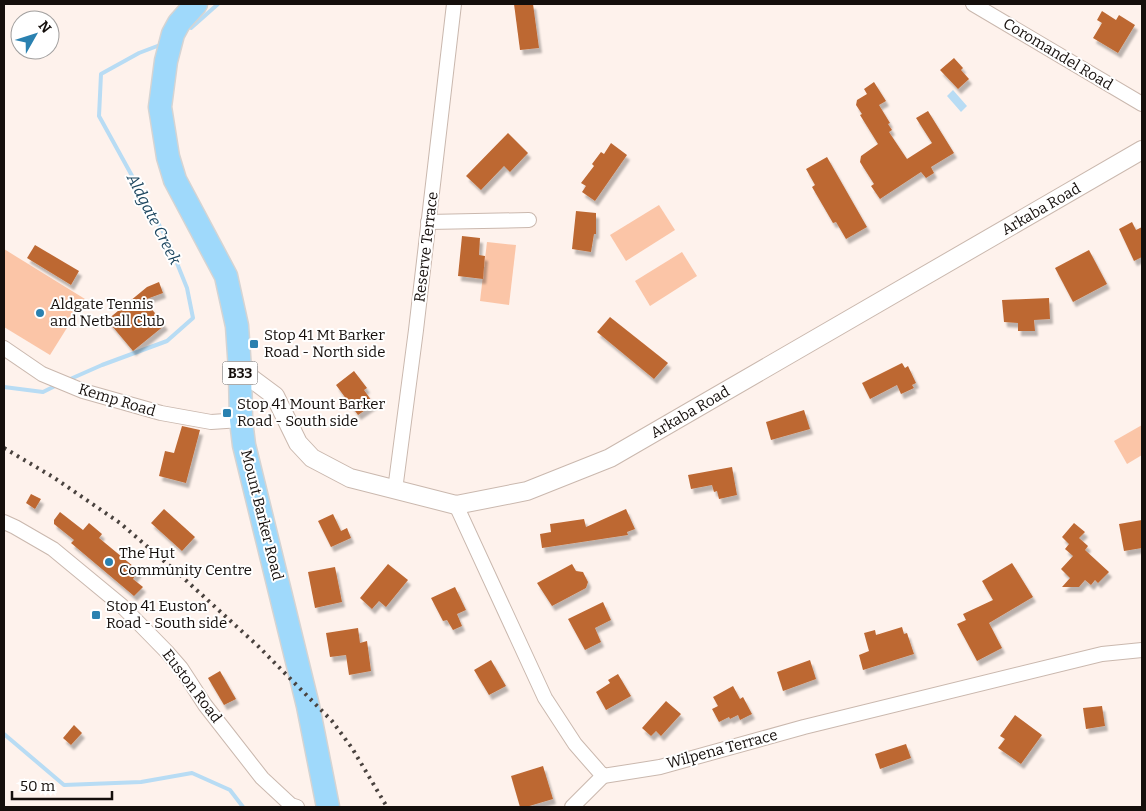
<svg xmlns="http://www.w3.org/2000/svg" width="1146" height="811" font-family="Bitter,serif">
<defs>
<filter id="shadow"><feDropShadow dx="3" dy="5" stdDeviation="1" flood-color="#0004"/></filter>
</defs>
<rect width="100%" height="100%" fill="#fef2ec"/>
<!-- green -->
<g fill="#fbc5a7">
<path d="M659,205L675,230L626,261L610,235Z"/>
<path d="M487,242L516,245L509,305L480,301Z"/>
<path d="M4,249L85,299L50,355L4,327Z"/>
<path d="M682,252L697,276L650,306L635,281Z"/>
<path d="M1142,425V455L1127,464L1114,441Z"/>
</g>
<!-- water -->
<path fill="#b8dcf4" d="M953,90L967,106L961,112L947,96Z"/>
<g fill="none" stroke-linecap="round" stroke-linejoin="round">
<!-- stream -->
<g stroke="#b8dcf4" stroke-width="4">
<path d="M191,28L218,4"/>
<path d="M68,380L102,365L167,341L193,318L187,288L168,241L99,116L101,74L139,53L160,45"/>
<path d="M4,387L43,392L57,385"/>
<path d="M4,734L64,785L141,782L192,773L230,790L243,807"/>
</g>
</g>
<!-- building -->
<g fill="#bd6833" filter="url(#shadow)">
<path d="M514,4H533L539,48L520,50Z"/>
<path d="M1102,11L1116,20L1119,15L1135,25L1118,53L1093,38L1102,23L1097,20Z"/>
<path d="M954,58L963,68L961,70L969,79L958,89L940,70Z"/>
<path d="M874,82L886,101L879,105L890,123L888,124L892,130L889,132L907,159L932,143L916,118L928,111L954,153L931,167L934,173L926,178L921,172L880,199L871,186L874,184L860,162L861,156L878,144L860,115L862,114L856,105L857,100L867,94L864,89Z"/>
<path d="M508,133L528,153L510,172L504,166L481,190L466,176Z"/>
<path d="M611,143L627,155L595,201L582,192L586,186L581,183L594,166L592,164L601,152L604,154Z"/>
<path d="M827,157L867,227L846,239L836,222L833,223L812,187L815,185L806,169Z"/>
<path d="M576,211L596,213V234H594L591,252L572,249Z"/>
<path d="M1132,222L1136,230L1142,227V257L1134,261L1119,229Z"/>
<path d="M462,236L480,238L479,255L485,256L483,279L458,276Z"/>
<path d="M35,245L79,271L71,285L27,258Z"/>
<path d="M1089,250L1107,284L1073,302L1055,268Z"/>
<path d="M159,282L163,293L144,300L165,325L133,351L107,320L147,287Z"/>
<path d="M1049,298L1050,319L1034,320L1035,331H1018V323L1004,322L1002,300Z"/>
<path d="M610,317L668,363L654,379L597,332Z"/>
<path d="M902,363L905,368L908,366L916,383L912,385L914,388L901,394L897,385L870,399L862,383Z"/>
<path d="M354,371L367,388L364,390L374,404L358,415L336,385Z"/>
<path d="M804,410L810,429L771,440L766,422Z"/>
<path d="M182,426L200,430L186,483L159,476L165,451L174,453Z"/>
<path d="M732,467L737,495L719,499L717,491L714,492L712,485L691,489L688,475Z"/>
<path d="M31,494L41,499L35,509L26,503Z"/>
<path d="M164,509L195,537L182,551L151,523Z"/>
<path d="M626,509L635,529L627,532L628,535L542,548L540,534L551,532L550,524L584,519L586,527Z"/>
<path d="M60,512L83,530L89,523L102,534L99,538L139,571L133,579L143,587L134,596L71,543L74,540L54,524V520Z"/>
<path d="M333,514L341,531L347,528L351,538L331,547L318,521Z"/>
<path d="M1142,520V548L1124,551L1119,524Z"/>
<path d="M1074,523L1085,532L1079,538L1088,546L1085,550L1109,572L1098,583L1095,580L1091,585L1085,580L1079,587H1062L1070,578L1061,569L1073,556L1065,549L1069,544L1062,537Z"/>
<path d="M1012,563L1033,597L989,623L1002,648L977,661L957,624L966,620L963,614L993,600L982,581Z"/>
<path d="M388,564L408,580L386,607L379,601L372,609L360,598Z"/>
<path d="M572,564L576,571L583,572L588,582L586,588L552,606L537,583Z"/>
<path d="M335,567L342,602L315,608L308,572Z"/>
<path d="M455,587L466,610L457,614L462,626L453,630L447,620L443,621L431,598Z"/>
<path d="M603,602L611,620L595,628L601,642L585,650L568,619Z"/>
<path d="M902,627L904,634L907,633L914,654L863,670L859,655L869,651L864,633L875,630L876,635Z"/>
<path d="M358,628L360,643L367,641L371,671L349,675L346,655L330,657L326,633Z"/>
<path d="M491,660L506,686L489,695L474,670Z"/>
<path d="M810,660L816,679L783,691L777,672Z"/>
<path d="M220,671L236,699L224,705L208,678Z"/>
<path d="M618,674L631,696L606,710L596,692L610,683L608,680Z"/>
<path d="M733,686L740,699L743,697L752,714L740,720L738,715L730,719L729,717L719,722L712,709L718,706L713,697Z"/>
<path d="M666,701L681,714L661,736L656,731L651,736L642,728Z"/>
<path d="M1102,706L1105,726L1086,729L1083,708Z"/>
<path d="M1015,715L1042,735L1021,764L998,748L1005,739L1000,736Z"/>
<path d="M74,725L82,733L71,745L63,738Z"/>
<path d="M906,744L911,758L880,769L875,754Z"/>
<path d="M543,766L553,799L526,807H520L511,776Z"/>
</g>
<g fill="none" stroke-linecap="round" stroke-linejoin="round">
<defs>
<g id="minor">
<path d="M973,4L1142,104"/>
<path d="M428,222L529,220"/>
<path d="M4,348L42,374L83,391L161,413L211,422L241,420"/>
<path d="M395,490L416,330L454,4"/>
<path d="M456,505L545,698L575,744L603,776L660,767L804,727L1102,654L1142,650"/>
<path d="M4,522L15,527L53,549L122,606L167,652L181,668L205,705L262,778L291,805L297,807"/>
<path d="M572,807L603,776"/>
</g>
<path id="tertiary" d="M240,370L275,396L298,443L312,458L350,478L456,505L527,491L610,458L1142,150"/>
<path id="primary" d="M196,4L179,23L173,34L166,61L160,107L168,157L175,180L226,276L237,326L240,370L241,420L244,445L308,706L328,807"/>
</defs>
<!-- minor casing -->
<use href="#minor" stroke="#cab8ae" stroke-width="16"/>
<!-- tertiary casing -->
<use href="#tertiary" stroke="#cab8ae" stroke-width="20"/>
<!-- primary casing -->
<use href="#primary" stroke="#d5d4d3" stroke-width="25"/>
<!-- minor -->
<use href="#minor" stroke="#fff" stroke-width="14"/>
<!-- tertiary -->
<use href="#tertiary" stroke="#fff" stroke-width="18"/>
<!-- primary -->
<use href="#primary" stroke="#9fd9fb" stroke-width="22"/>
<!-- rail -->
<path stroke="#49423e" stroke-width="4" stroke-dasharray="2.5 5" stroke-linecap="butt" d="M4,448L53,477L120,523L179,574L258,646L332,721L352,748L387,807"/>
</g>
<!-- markers -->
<g fill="#2a81b0" stroke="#fff" stroke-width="2">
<circle cx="40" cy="313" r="5"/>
<rect x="249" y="339" width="10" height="10" rx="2.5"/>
<rect x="222" y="408" width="10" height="10" rx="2.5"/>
<circle cx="109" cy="562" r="5"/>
<rect x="91" y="610" width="10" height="10" rx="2.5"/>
</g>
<g text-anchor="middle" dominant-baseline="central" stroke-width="4" stroke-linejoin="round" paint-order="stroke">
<!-- shield labels -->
<rect fill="#fff" stroke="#5b5755" stroke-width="1" x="222.5" y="361.5" width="35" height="23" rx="4"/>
<g font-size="14" font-weight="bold" fill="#150f0c">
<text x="240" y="373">B33</text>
</g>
<!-- street labels -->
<g font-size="15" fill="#150f0c" stroke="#fff">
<text transform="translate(1058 54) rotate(31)">Coromandel Road</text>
<text transform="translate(1041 209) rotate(-30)">Arkaba Road</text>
<text transform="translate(426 247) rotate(-83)">Reserve Terrace</text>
<text transform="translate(117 400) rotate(17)">Kemp Road</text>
<text transform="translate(690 412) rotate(-30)">Arkaba Road</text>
<text transform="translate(262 515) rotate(76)">Mount Barker Road</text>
<text transform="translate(192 686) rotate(53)">Euston Road</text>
<text transform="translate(722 749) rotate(-15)">Wilpena Terrace</text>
</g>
<!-- poi labels -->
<g font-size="15" fill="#150f0c" stroke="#fff" text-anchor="start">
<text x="50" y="304">Aldgate Tennis<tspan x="50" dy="17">and Netball Club</tspan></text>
<text x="264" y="335">Stop 41 Mt Barker<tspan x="264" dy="17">Road - North side</tspan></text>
<text x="237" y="404">Stop 41 Mount Barker<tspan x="237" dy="17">Road - South side</tspan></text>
<text x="119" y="553">The Hut<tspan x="119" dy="17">Community Centre</tspan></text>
<text x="106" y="606">Stop 41 Euston<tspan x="106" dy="17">Road - South side</tspan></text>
</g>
<!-- water labels -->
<g font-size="16" font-style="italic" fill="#1b455e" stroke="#fff">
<text transform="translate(154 219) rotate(63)">Aldgate Creek</text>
</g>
</g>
<!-- border -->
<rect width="1146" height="811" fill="none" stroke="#150f0c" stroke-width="10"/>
<!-- north arrow -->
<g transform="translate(35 35) rotate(51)"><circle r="24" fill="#ffffff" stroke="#a19f9e"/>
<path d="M0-4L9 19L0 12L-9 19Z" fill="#2a81b0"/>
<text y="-8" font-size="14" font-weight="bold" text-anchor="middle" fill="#150f0c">N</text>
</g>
<!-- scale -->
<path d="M12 791v8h100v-8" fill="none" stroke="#150f0c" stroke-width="2.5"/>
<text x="20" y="791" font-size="15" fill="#150f0c" stroke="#ffffff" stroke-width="4" paint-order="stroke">50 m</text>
</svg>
